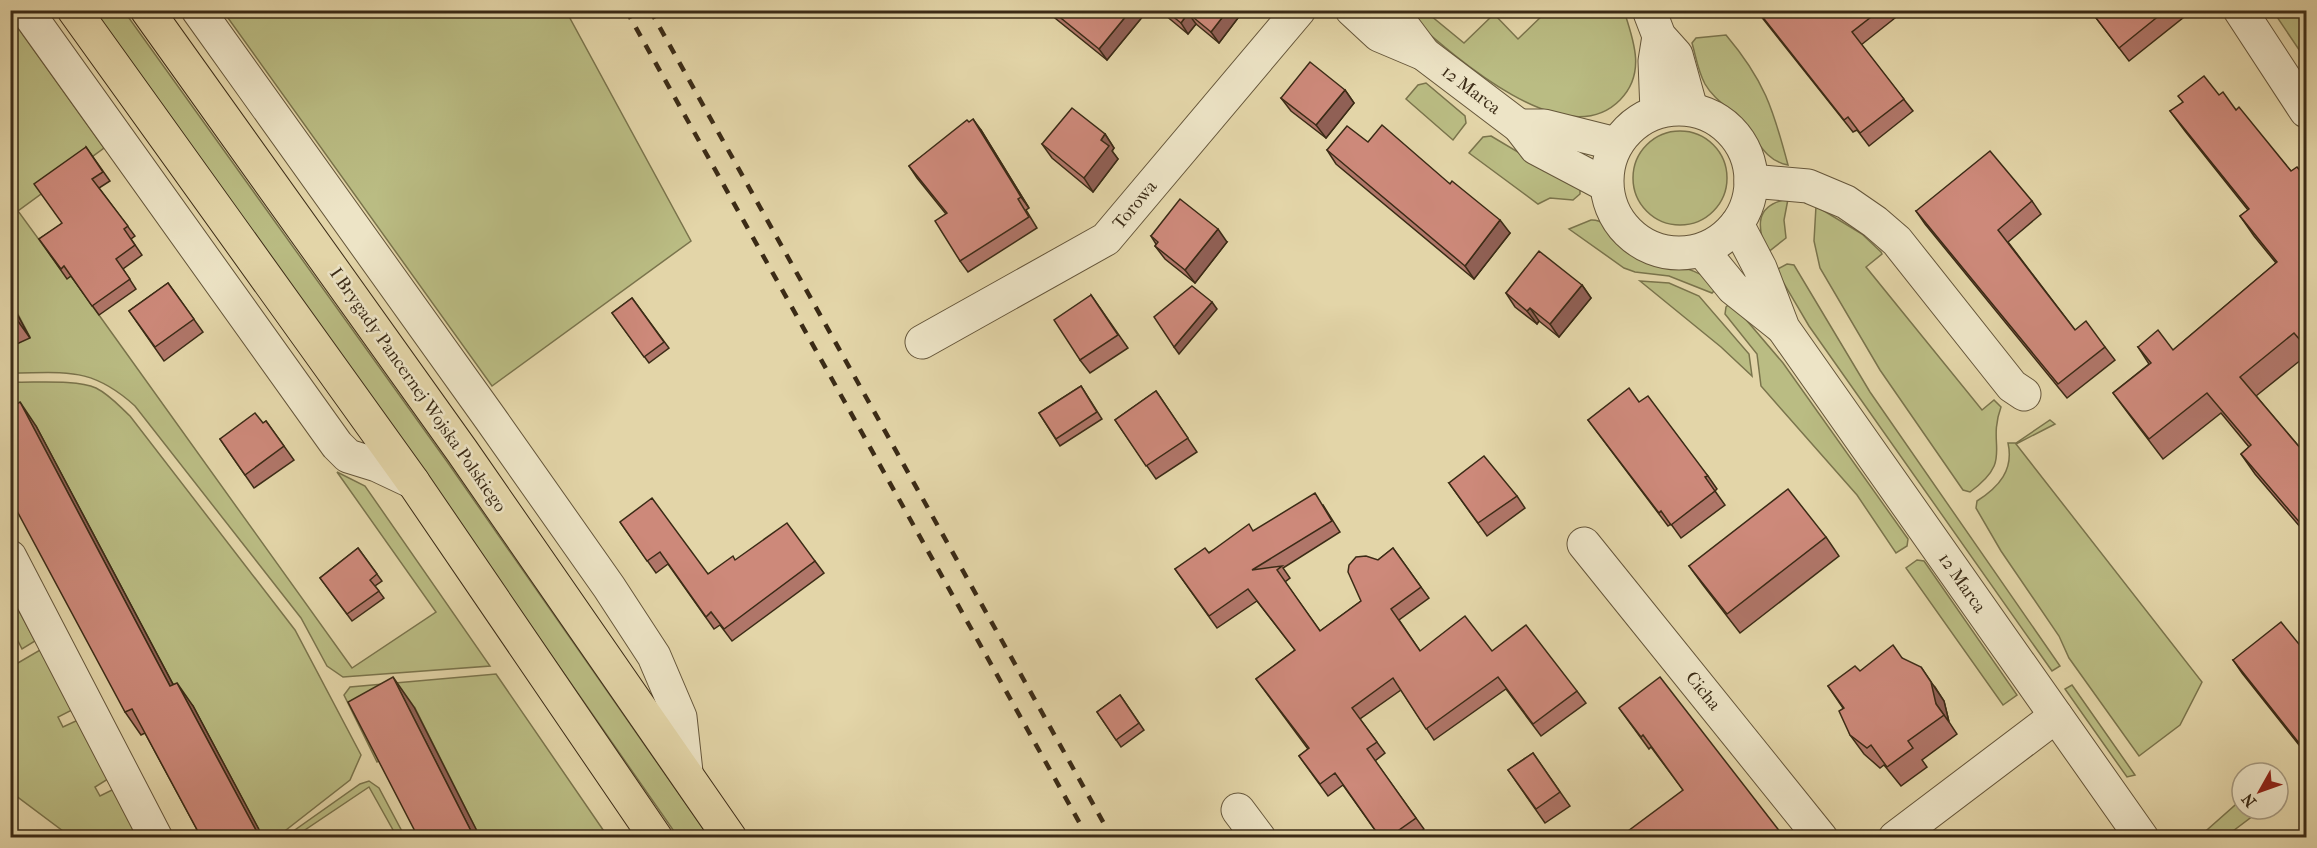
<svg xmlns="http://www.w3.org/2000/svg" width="2317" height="848" font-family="'IM FELL French Canon',serif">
<rect width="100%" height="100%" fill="#e3d5a8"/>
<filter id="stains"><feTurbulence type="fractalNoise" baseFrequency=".00333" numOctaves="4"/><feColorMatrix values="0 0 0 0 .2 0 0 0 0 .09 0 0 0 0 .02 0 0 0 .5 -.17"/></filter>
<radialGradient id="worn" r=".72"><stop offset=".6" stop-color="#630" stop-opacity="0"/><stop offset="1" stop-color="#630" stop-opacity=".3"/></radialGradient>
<!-- green -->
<g fill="#babc83" stroke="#7a744c" stroke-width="1.5">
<path d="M93,11H124L448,463L709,837H678L427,477Z"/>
<path d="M223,11H566L691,241L492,386Z"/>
<path d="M1403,11H1425L1464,43L1494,14L1518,39L1547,11H1624C1634,41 1646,74 1620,100C1563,158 1446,49 1403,11Z"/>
<path d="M2273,11H2306V60Z"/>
<path d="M11,18L104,148L18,211L67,278L71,276L352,668L436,612L337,472L365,486L490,666L343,677L327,666L301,618L135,406C91,366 65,373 11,373L10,347L30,337L11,301Z"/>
<path d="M1726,35C1764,80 1773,108 1788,165C1761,160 1756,133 1738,117C1726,106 1713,98 1705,84C1698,71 1696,57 1692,43L1696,38Z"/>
<path d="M1426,83L1465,116L1466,123L1453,140L1406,99L1418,85Z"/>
<circle cx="1680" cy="178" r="47"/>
<path d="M1491,136L1580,189V194L1573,200L1550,198L1538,204L1469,153L1483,137Z"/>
<path d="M1788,199L1784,220L1786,238L1767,253C1757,227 1754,205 1788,199Z"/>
<path d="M1816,206L1862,234L1881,252L1882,254L1866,267L1982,410L1994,400L2001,407C1986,448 2015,459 1970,492L1963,490L1880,370L1820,268L1814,241Z"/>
<path d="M1591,220C1609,219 1621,243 1636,252C1665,270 1689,260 1718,287L1712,293L1669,276L1635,272L1624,268L1569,229Z"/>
<path d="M1787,264L1794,265L1870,392L2060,666L2052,671L1809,326L1776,270Z"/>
<path d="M1640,281L1669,283L1699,296L1749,354L1752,376L1721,347Z"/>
<path d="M1731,302L1783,363L1908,539L1907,546L1896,553L1857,495L1761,386L1757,354L1725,314L1726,307Z"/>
<path d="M11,382C34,383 76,379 96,388C110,395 119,406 130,416L295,630L361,755L350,780L277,837H263L186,709L11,440Z"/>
<path d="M2050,420L2055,424L2016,444L2202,682L2180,725L2139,756L2069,658L2059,636L2001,551L1976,508L1977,501C1999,487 2014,470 2008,443H2016Z"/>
<path d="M1917,560L1924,561L2017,695L2003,705L1906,568Z"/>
<path d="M10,594L35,641L22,649L11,627Z"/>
<path d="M40,650L72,710L58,717L63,727L78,720L108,779L95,787L100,796L114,789L140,837H71L11,792V667Z"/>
<path d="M496,674L608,837H480L415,708L383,759L377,762L344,695L350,687Z"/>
<path d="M2072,685L2135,775L2127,777L2065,689Z"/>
<path d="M369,781L379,788L405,837H397L369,787L299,834L304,837H285L360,784Z"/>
<path d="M2242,799V809H2256L2258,812L2225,837H2199Z"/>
</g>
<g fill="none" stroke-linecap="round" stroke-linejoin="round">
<defs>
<g id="minor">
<path d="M26,10L337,445L348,456L377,465L413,482"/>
<path d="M198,10L490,418L609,587L654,656L680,717L686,772"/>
<path d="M1352,10L1379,35L1424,54L1519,126L1536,148L1606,185"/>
<path d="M1391,10L1424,54"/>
<path d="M1649,10L1659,36L1676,55L1691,109"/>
<path d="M2240,10L2306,111"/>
<circle cx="1679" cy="181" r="72"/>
<path d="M1657,111L1655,61L1659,36"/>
<path d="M1519,126H1544L1616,144"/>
<path d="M1751,181L1808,186L1846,202L1875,222L1897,241L2012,386L2024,394"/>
<path d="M1737,224L1760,268L1783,328L2142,838"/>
<path d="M1702,250L1733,288L1782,327"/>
<path d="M922,342L1106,239L1299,10"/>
<path d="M1584,544L1821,838"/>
<path d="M10,557L156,838"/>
<path d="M1238,810L1259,838"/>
<path d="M1895,838L2056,716"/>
</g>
<g id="major">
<path d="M74,10L413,482L656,838"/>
<path d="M147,10L462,451L730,838"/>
</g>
</defs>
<!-- minor casing -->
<use href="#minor" stroke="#65563a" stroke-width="35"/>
<!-- major casing -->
<use href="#major" stroke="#3b2b16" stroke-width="35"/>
<!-- minor -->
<use href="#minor" stroke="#ede4c6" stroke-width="33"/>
<!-- major -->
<use href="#major" stroke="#e3d5a8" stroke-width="33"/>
<!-- rail -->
<g stroke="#3b2b16" stroke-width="4.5" stroke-dasharray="10 10" stroke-linecap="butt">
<path d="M626,10L1088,838"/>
<path d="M650,10L1112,838"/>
</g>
</g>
<!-- wall -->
<g fill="#b07669" stroke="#3b2b16" stroke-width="1.5">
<path d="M1045,10H1148L1107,60Z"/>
<path d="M1159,10H1238L1241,14L1219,43L1196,24L1188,34Z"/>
<path d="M1756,10H1905L1861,45L1913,111L1869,146L1857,130L1853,132Z"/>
<path d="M2090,10H2187L2189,13L2129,61Z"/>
<path d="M1345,90L1354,103L1326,138L1291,111L1281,98Z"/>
<path d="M2219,95L2236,110L2291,171L2307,179V355L2256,396L2307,456V535L2255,474L2241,454L2249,447L2221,413L2163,459L2128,413L2113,393L2149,364L2138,347L2173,350L2276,263L2254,236L2240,216L2248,210L2185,131L2170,111Z"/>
<path d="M969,122L981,130L1029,208L1026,210L1037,228L968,272L960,261L946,214L917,178L909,166Z"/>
<path d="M1105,134L1114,148L1112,151L1118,159L1093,192L1052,158L1042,144Z"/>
<path d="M1368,142L1450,184L1510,233L1474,279L1336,164L1327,150Z"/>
<path d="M86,147L110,181L99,188L135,236L131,239L142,255L123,269L136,289L99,315L71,276L67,279L39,239L62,224Z"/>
<path d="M2032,201L2041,214L2008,242L2075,330L2105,347L2115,360L2067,398L1925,224L1916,211Z"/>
<path d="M1151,236L1227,242L1195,283L1165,259L1155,246L1156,244Z"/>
<path d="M168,283L203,332L164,361L129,311Z"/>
<path d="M1582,285L1591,298L1559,337L1539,321L1537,324L1515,307L1506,293Z"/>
<path d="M1091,295L1128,348L1090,373L1080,360Z"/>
<path d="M632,298L669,348L649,363L612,313Z"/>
<path d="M10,301L30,338L10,347Z"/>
<path d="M1081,386L1102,419L1060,446L1039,413Z"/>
<path d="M1156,391L1197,452L1156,479L1115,420Z"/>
<path d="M1639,402L1708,476L1717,489L1715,491L1725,505L1681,538L1671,524L1668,526L1588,420Z"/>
<path d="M266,421L294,460L254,488L220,439L263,423Z"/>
<path d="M36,426L173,684L193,706L262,836L201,837L145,733L141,735L125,712Z"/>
<path d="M1449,483L1517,496L1525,508L1487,536Z"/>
<path d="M1323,505L1340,532L1283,568L1290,578L1285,582L1320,631L1361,601L1378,560L1393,548L1429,598L1399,620L1420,651H1492L1577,691L1586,703L1541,736L1506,689L1434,740L1401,690L1360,719L1385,753L1375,761L1424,829L1413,837H1380L1343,785L1328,796L1299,756L1308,749L1256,679L1295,650L1257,601L1217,628L1175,569L1253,531Z"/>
<path d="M620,522L708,574L735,560L815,561L824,573L732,641L720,625L714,629L668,564L656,573Z"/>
<path d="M1826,537L1839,556L1740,633L1703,585L1689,566Z"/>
<path d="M358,548L382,581L375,586L384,598L352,621L320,578Z"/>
<path d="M2307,654V755L2242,673L2233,660Z"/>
<path d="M1902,658L1935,687L1944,701L1949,722L1957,734L1922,760L1927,767L1901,786L1884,765L1880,768L1864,754L1850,735L1843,708L1828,686Z"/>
<path d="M1120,695L1144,730L1121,747L1097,712Z"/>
<path d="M1619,708L1784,837L1683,790L1651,747L1649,749Z"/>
<path d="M1533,753L1570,806L1545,823L1508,770Z"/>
</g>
<!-- shaded-wall -->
<g fill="#906055" stroke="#3b2b16" stroke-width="1.5">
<path d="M1131,10H1148L1107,60L1099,49Z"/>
<path d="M1228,10H1238L1241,14L1219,43L1211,32Z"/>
<path d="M1188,13L1196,24L1188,34L1181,23Z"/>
<path d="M1345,90L1354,103L1326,138L1316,125Z"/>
<path d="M973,119L981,130L1029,208L1021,197Z"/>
<path d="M1105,134L1114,148L1112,151L1118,159L1093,192L1084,178L1101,140Z"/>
<path d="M1500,220L1510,233L1474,279L1465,266Z"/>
<path d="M1218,229L1227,242L1195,283L1185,270Z"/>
<path d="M1582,285L1591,298L1559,337L1550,324Z"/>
<path d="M10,301L30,338L10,310Z"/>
<path d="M1212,302L1217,309L1179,354L1174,347Z"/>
<path d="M1530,308L1539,321L1537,324L1527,311Z"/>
<path d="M20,402L36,426L186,709L170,686Z"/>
<path d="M1921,667L1944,701L1949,722L1936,704Z"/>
<path d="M393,677L414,707L480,837H474Z"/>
<path d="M177,683L193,706L263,837L258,834Z"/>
</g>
<!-- building -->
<g fill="#cd897a" stroke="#3b2b16" stroke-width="1.5">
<path d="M1051,10H1131L1099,49Z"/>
<path d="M1165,10H1228L1211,32L1188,13L1181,23Z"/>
<path d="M1757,10H1880L1852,32L1904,99L1860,133L1848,117L1844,120Z"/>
<path d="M2090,10H2166L2119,48Z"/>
<path d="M1310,62L1345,90L1316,125L1281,98Z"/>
<path d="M2204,76L2219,95L2223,92L2236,110L2239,107L2291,171L2297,167L2307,179V348L2294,333L2240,377L2307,456V531L2241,454L2251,445L2207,393L2149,439L2113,393L2151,363L2138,347L2158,330L2173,350L2277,262L2240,216L2249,209L2170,111L2183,102L2178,96Z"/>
<path d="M1072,108L1105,134L1101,140L1109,146L1084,178L1042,144Z"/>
<path d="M973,119L1021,197L1018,199L1029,217L960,261L935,221L947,213L909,166L967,120L969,122Z"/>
<path d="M1382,125L1450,184L1452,181L1500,220L1465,266L1327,150L1347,126L1368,142Z"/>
<path d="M86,147L103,172L92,179L128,226L124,229L135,245L116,259L130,279L92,306L64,266L61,269L39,239L62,223L34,184Z"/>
<path d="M1990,151L2032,201L1998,230L2075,330L2086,321L2105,347L2058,384L1916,211Z"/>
<path d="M1180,199L1218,229L1185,270L1155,246L1158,242L1151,236Z"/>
<path d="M1539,251L1582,285L1550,324L1530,308L1527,311L1506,293Z"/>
<path d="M168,283L194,319L155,347L129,311Z"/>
<path d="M1192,286L1212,302L1174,347L1154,317Z"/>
<path d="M1091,295L1118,335L1080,360L1054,320Z"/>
<path d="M632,298L664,342L644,357L612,313Z"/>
<path d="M1081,386L1097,412L1056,439L1039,413Z"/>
<path d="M1629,388L1639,402L1648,396L1708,476L1705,477L1715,491L1671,525L1661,511L1659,513L1588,420Z"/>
<path d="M1156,391L1188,438L1146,466L1115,420Z"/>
<path d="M20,402L170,686L177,683L258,834L267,837H201L132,709L125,712L10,498V408Z"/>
<path d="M255,413L263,423L266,421L284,446L245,475L220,439Z"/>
<path d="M1484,456L1517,496L1478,523L1449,483Z"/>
<path d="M1788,489L1826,537L1727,614L1689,566Z"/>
<path d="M1315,493L1332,521L1252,570L1282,566L1277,570L1320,631L1361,601L1348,572L1349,565L1356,557L1366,556L1378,560L1393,548L1421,587L1391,609L1420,651L1465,616L1492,651L1526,625L1577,691L1533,724L1498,677L1426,729L1393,678L1352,708L1377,742L1367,749L1416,818L1389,837H1380L1335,773L1320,784L1299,756L1309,748L1256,679L1295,650L1248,589L1209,616L1175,569L1205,548L1209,553L1249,524L1253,531Z"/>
<path d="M652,498L708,574L733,556L735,560L787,523L815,561L724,629L711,612L706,617L660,552L647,561L620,522Z"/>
<path d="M358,548L377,574L370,580L379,591L347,614L320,578Z"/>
<path d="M2281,622L2307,654V753L2233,660Z"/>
<path d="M1893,645L1902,658L1921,667L1931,682L1936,704L1944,715L1908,741L1913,748L1887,767L1871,745L1867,748L1850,735L1839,711L1844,708L1828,686L1855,666L1860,671Z"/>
<path d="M393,677L474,837H418L348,702Z"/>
<path d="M1660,677L1784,837H1620L1683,790L1643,735L1641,737L1619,708Z"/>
<path d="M1120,695L1139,723L1116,740L1097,712Z"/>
<path d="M1533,753L1560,792L1536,809L1508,770Z"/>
</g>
<g text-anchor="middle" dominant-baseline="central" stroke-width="5" stroke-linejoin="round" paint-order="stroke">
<!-- street labels -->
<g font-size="18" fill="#3b2b16" stroke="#ede4c6">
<text transform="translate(1471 90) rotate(37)">12 Marca</text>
<text transform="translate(1135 205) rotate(-50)">Torowa</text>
<text transform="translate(418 390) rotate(55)">I Brygady Pancernej Wojska Polskiego</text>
<text transform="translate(1962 583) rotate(55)">12 Marca</text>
<text transform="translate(1703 691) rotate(51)">Cicha</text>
</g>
</g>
<!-- margin -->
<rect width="2317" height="848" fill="none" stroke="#e3d5a8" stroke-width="36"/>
<rect x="12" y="12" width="2293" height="824" fill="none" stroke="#3b2b16" stroke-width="3"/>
<rect x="18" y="18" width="2281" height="812" fill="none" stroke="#3b2b16" stroke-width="1.5"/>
<!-- north arrow -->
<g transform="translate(2260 791) rotate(230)"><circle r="28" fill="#ede4c6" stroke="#a69a80" stroke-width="1.5"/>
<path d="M0-4.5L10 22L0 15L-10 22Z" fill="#8f2418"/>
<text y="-9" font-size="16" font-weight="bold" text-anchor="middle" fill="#3b2b16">N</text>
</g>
<rect width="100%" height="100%" filter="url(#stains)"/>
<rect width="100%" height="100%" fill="url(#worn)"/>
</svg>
